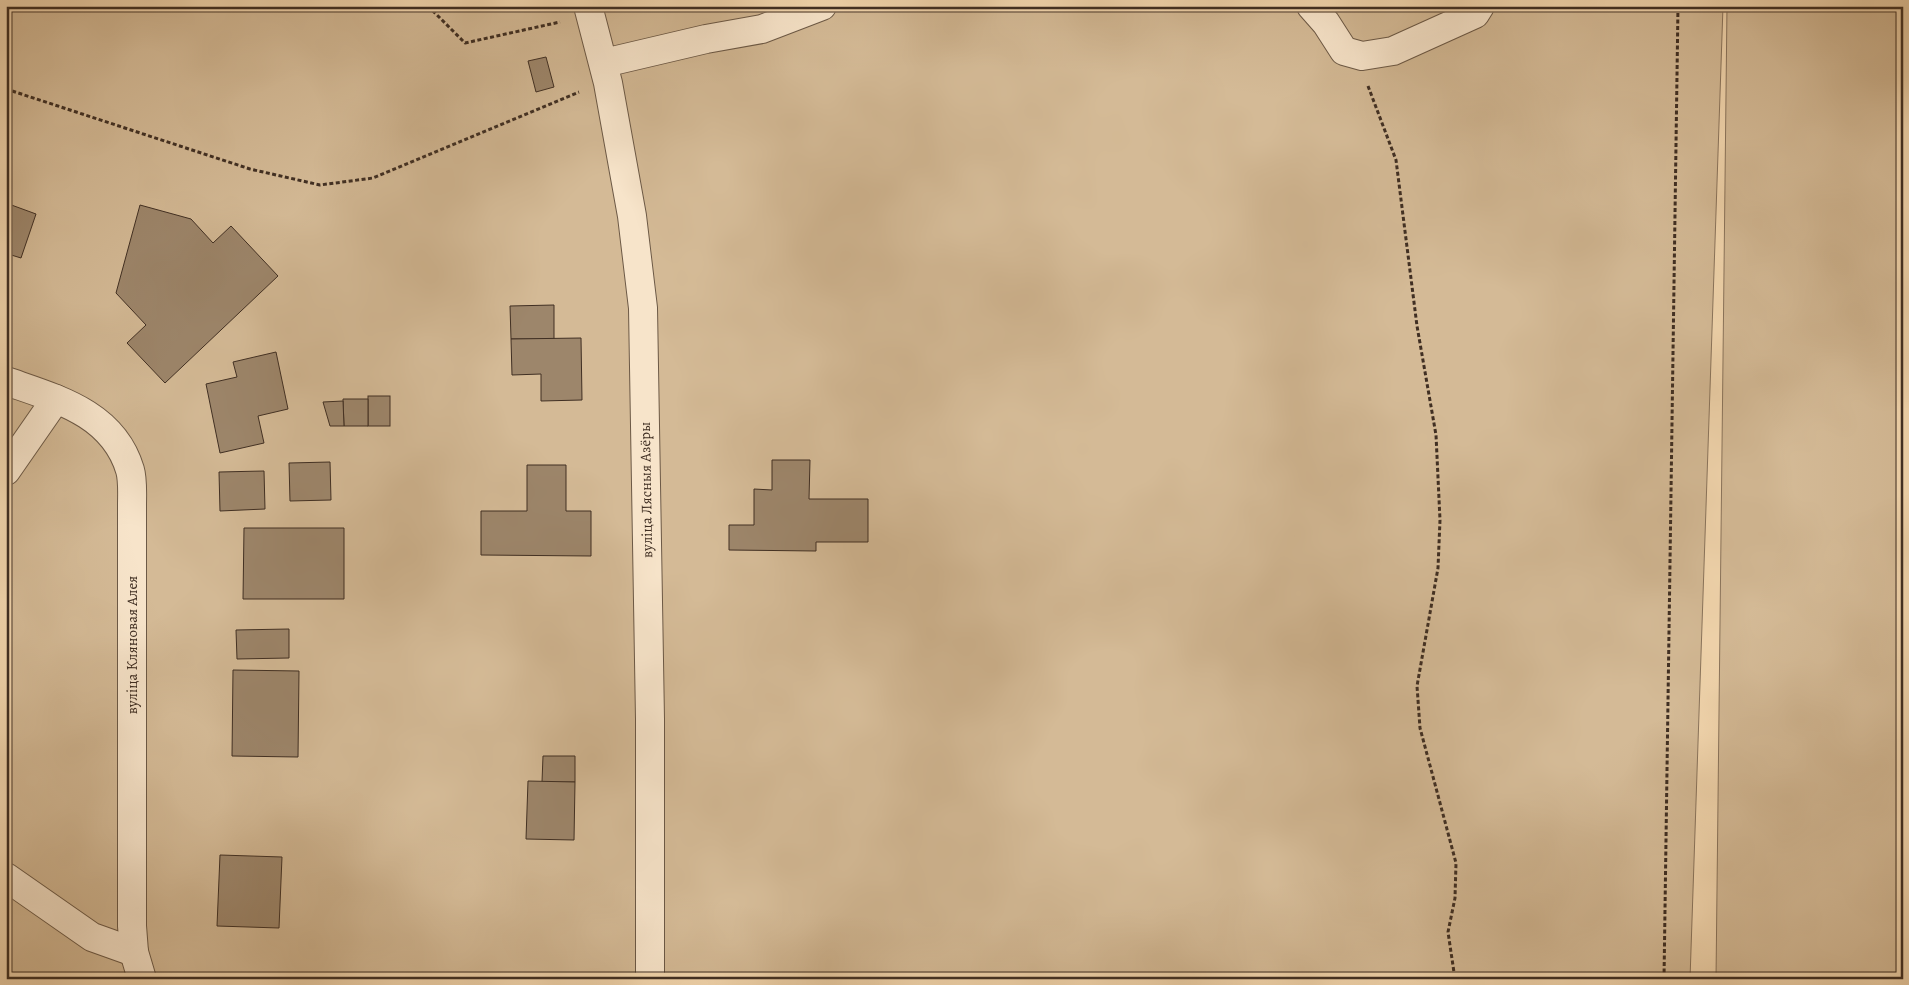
<svg xmlns="http://www.w3.org/2000/svg" width="1909" height="985" font-family="Alegreya,serif">
<rect width="100%" height="100%" fill="#f2d6ae"/>
<filter id="stains"><feTurbulence type="fractalNoise" baseFrequency=".004" numOctaves="4"/><feColorMatrix values="0 0 0 0 .2 0 0 0 0 .09 0 0 0 0 .02 0 0 0 .5 -.17"/></filter>
<radialGradient id="worn" r=".72"><stop offset=".6" stop-color="#630" stop-opacity="0"/><stop offset="1" stop-color="#630" stop-opacity=".3"/></radialGradient>
<!-- green -->
<g fill="#d4ba96" stroke="#8a745c">
<path d="M6,6H1723L1690,979H6Z"/>
<path d="M1727,6H1903V979H1716Z"/>
</g>
<!-- building -->
<g fill="#9d866b" stroke="#402f23">
<path d="M546,57L554,87L536,92L528,61Z"/>
<path d="M6,203L36,214L21,258L8,254L6,259Z"/>
<path d="M140,205L191,219L213,243L231,226L278,276L165,383L127,343L146,325L116,293Z"/>
<path d="M554,305V339H511L510,306Z"/>
<path d="M581,338L582,400L541,401V374L512,375L511,339Z"/>
<path d="M276,352L288,409L258,416L264,443L220,453L206,384L237,377L233,362Z"/>
<rect x="368" y="396" width="22" height="30"/>
<path d="M343,399H368V426H344Z"/>
<path d="M343,401L344,426H330L323,402Z"/>
<path d="M772,460H810L809,499H868V542H816V551L729,550V525H754V489L772,490Z"/>
<path d="M330,462L331,500L290,501L289,463Z"/>
<path d="M527,465H566V511H591V556L481,555V511H527Z"/>
<path d="M264,471L265,509L220,511L219,472Z"/>
<path d="M244,528H344V599H243Z"/>
<path d="M289,629V658L237,659L236,630Z"/>
<path d="M233,670L299,671L298,757L232,756Z"/>
<path d="M543,756H575V782H542Z"/>
<path d="M528,781L575,782L574,840L526,839Z"/>
<path d="M220,855L282,857L279,928L217,926Z"/>
</g>
<g fill="none" stroke-linecap="round" stroke-linejoin="round">
<defs>
<g id="minor">
<path d="M588,6L608,83L632,216L643,308L650,719V979"/>
<path d="M1311,6L1326,23L1344,51L1362,56L1393,51L1475,14L1480,6"/>
<path d="M604,63L706,39L762,29L822,6"/>
<path d="M6,381C57,399 113,413 130,470C133,480 132,494 132,505V926L134,952L142,979"/>
<path d="M6,471L56,399"/>
<path d="M6,877L92,937L134,952"/>
</g>
</defs>
<!-- minor casing -->
<use href="#minor" stroke="#6c5946" stroke-width="30"/>
<!-- path -->
<g stroke="#402f23" stroke-width="3" stroke-dasharray="4 2.5" stroke-linecap="butt">
<path d="M428,6L465,43L560,22"/>
<path d="M1368,86L1396,160L1417,326L1436,435L1440,520L1438,568L1417,686L1420,728L1456,863L1455,898L1448,932L1455,979"/>
<path d="M6,89L250,169L320,185L373,178L579,92"/>
<path d="M1664,979L1678,6"/>
</g>
<!-- minor -->
<use href="#minor" stroke="#f7e4ca" stroke-width="28"/>
</g>
<g text-anchor="middle" dominant-baseline="central" stroke-width="4.5" stroke-linejoin="round" paint-order="stroke">
<!-- street labels -->
<g font-size="15" fill="#402f23" stroke="#f7e4ca">
<text transform="translate(646 490) rotate(-91)">вуліца Лясныя Азёры</text>
<text transform="translate(132 645) rotate(-90)">вуліца Кляновая Алея</text>
</g>
</g>
<!-- margin -->
<rect width="1909" height="985" fill="none" stroke="#f2d6ae" stroke-width="25"/>
<rect x="8" y="8" width="1894" height="970" fill="none" stroke="#402f23" stroke-width="2.5"/>
<rect x="12" y="12" width="1884" height="960" fill="none" stroke="#402f23"/>
<rect width="100%" height="100%" filter="url(#stains)"/>
<rect width="100%" height="100%" fill="url(#worn)"/>
</svg>
